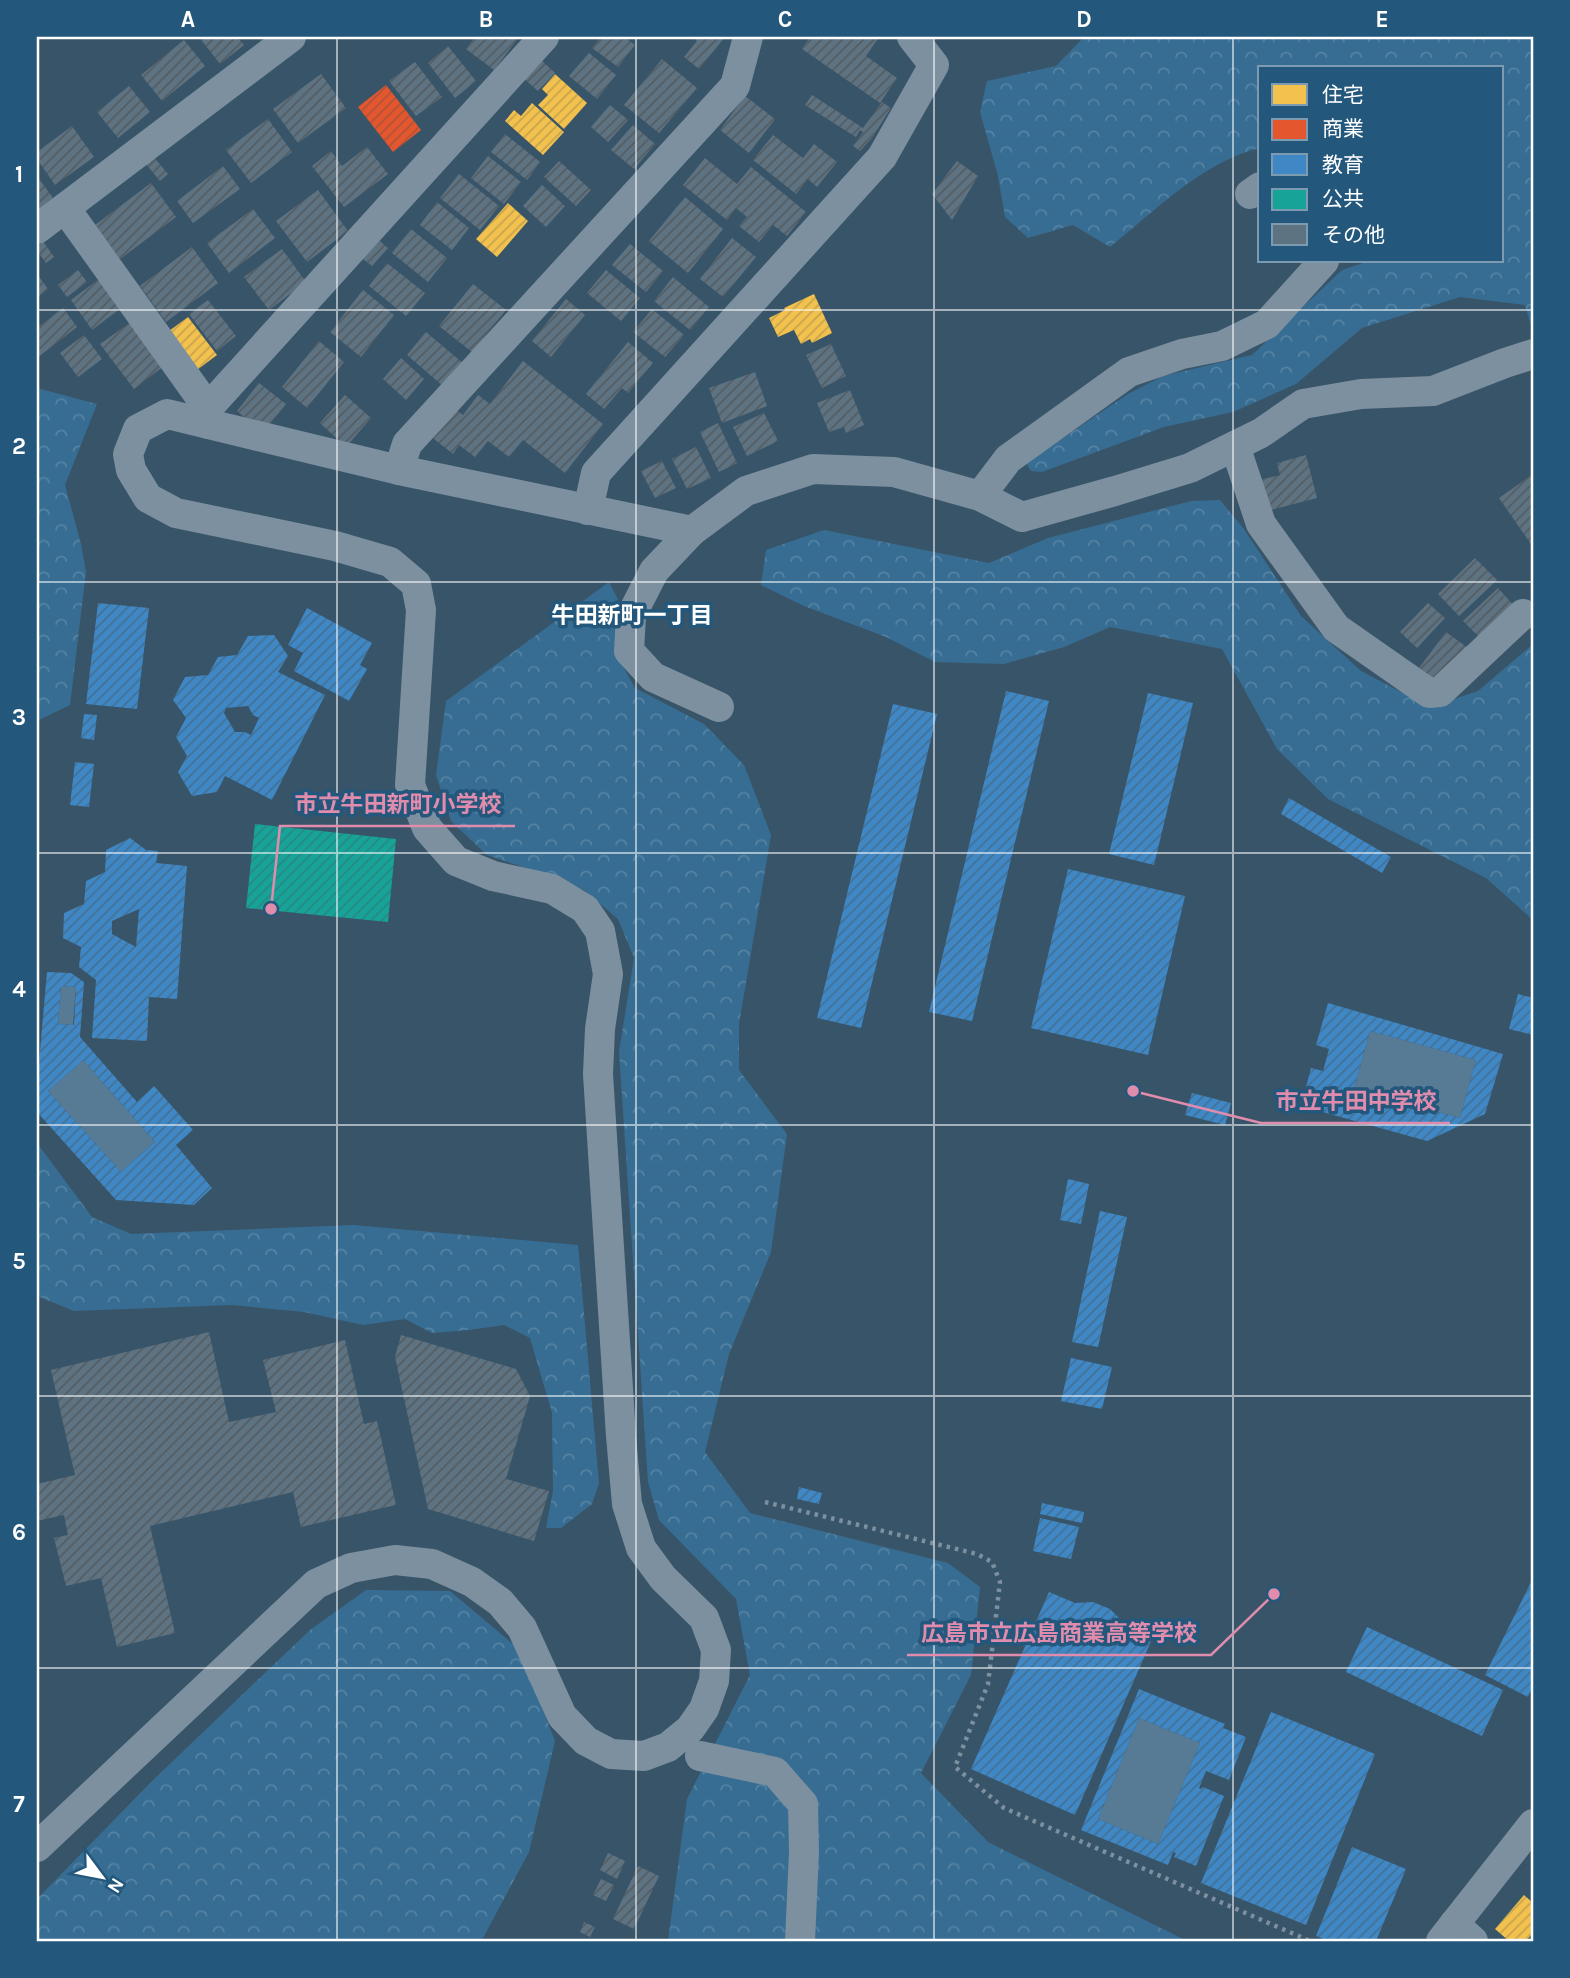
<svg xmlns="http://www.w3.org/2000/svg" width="1570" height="1978" font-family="Karla,'Noto Sans JP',sans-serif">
<defs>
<pattern id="forest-crowns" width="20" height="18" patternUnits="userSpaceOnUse" patternTransform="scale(1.75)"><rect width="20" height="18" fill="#376d93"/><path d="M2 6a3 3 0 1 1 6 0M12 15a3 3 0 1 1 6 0" fill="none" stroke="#5583a3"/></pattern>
<pattern id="homes-hatch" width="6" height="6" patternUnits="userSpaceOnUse" patternTransform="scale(1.75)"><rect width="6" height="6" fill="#f2c14e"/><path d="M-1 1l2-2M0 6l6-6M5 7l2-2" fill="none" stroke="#c8a44e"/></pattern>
<pattern id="shops-hatch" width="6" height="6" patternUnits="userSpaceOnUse" patternTransform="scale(1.75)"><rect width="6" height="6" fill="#e4572e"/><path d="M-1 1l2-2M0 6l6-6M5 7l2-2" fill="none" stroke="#af5338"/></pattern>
<pattern id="schools-hatch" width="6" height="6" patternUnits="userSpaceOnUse" patternTransform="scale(1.75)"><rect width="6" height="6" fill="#3f88c5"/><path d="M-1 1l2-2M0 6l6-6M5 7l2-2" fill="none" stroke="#447095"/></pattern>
<pattern id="public-hatch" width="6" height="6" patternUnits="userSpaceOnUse" patternTransform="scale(1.75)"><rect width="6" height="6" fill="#17a398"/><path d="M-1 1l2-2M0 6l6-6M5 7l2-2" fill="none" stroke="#278981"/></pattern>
<pattern id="building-hatch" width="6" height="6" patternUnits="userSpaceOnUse" patternTransform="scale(1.75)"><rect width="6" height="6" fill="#5e7382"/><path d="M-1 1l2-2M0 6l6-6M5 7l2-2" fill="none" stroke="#535c62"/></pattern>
</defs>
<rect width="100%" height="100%" fill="#385468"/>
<!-- forest -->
<g fill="url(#forest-crowns)">
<path d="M1090,37H1533V332L1525,305L1460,297L1362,328L1296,384L1233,412L1164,427L1042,472L1031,471L1026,463L1128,394L1163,376L1252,355L1342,270L1369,261H1502V68H1260V148C1202,162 1155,211 1110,247L1073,225L1028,238L1005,217L998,176L980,112L987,81L1056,66L1083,38Z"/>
<path d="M37,388L97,404L65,485L81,544L86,572L70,705L37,721Z"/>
<path d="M1220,500L1244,529L1301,616L1361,671L1430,707L1478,691L1533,644V920L1486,878L1328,799L1277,749L1222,649L1110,627L1064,647L1004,664L935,662L886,637L804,606L761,585L766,550L824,530L989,563L1048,538L1191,501Z"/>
<path d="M609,582L622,607L616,654L635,688L704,724L744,765L771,835L739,1024V1070L787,1134L771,1252L729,1354L705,1452L750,1513L948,1563L980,1587L971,1675L921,1773L988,1842L1187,1941H668L687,1799L750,1675L736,1599L659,1520L648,1482L619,1052L634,958L618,919L584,890L552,877L487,855L451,821L436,775L446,701Z"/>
<path d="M37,1143L92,1217L131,1234L354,1225L578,1245L599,1483L592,1504L561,1528H546L553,1491L552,1413L530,1338L504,1325L469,1330L432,1333L405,1319L363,1325L304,1312L232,1305L74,1311L37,1296Z"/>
<path d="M366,1590L450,1591L519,1649L555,1741L529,1852L483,1938L472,1941H37V1899L151,1782L310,1630Z"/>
</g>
<!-- water -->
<g fill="#577b95">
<path d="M61,986L76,987L73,1025L58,1024Z"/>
<path d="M1370,1031L1476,1060L1460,1118L1354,1089Z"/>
<path d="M83,1060L155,1142L121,1172L48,1091Z"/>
<path d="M1139,1718L1200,1743L1158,1844L1098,1819Z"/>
</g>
<!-- homes -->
<g fill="url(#homes-hatch)">
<path d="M555,74L587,103L564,129L538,105L548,95L542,89Z"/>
<path d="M532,103L564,132L543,155L505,121L514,110L521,116Z"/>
<path d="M508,203L528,221L497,257L476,239Z"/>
<path d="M814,294L832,333L812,343L810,339L801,344L794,330L778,337L769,318L785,310L784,308Z"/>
<path d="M188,317L217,355L197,370L169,331Z"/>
<path d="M1524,1895L1533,1903V1933L1526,1941H1509L1495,1929Z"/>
</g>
<!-- shops -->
<path fill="url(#shops-hatch)" d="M386,85L421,130L393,152L358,107Z"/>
<!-- schools -->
<g fill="url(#schools-hatch)" fill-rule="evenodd">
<path d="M98,603L149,608L137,709L86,704Z"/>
<path d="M307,608L372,643L360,665L367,669L349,701L294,671L303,653L288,645Z"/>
<path d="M274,635L288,656L278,672L325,695L272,800L225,776L217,792L192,796L178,772L187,756L176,737L186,718L173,700L185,677L208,675L218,657L237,655L248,636ZM248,706L253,715L259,718L251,735L245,732H235L224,713L226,708Z"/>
<path d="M1006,691L1049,701L972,1021L929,1012Z"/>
<path d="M1148,693L1193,703L1154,865L1109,854Z"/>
<path d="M893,704L937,714L861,1028L817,1018Z"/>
<path d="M84,714L97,715L94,740L81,738Z"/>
<path d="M75,762L94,764L89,807L70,805Z"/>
<path d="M1289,798L1391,857L1382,873L1281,814Z"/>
<path d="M130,838L146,850L158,851L156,863L187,866L177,999L149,997L147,1041L92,1038L96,980L79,967L81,947L63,938L64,913L84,904L86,881L105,872L106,850ZM139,909L136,947L112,934V921Z"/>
<path d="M1068,869L1185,896L1148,1055L1031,1028Z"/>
<path d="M47,972L71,973L84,982L80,1037L137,1102L154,1086L193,1130L176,1145L212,1188L194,1205L116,1200L37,1112V1085ZM61,986L76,987L74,1025L58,1024ZM83,1060L155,1142L121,1172L48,1091Z"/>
<path d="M1518,994L1533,998V1035L1509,1029Z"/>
<path d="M1328,1003L1503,1054L1485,1114L1427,1141L1301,1106L1311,1068L1323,1071L1329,1049L1316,1045ZM1370,1031L1476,1060L1460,1118L1354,1089Z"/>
<path d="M1192,1093L1231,1103L1225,1125L1185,1115Z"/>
<path d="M1068,1179L1089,1184L1081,1224L1060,1220Z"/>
<path d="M1100,1211L1127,1217L1098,1347L1072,1342Z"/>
<path d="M1071,1358L1112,1367L1102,1409L1061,1401Z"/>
<path d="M799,1487L822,1493L819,1504L797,1499Z"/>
<path d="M1042,1503L1084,1512L1082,1523L1040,1514Z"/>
<path d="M1040,1518L1079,1527L1071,1559L1033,1551Z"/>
<path d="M1533,1578V1686L1528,1697L1485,1675Z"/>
<path d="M1049,1592L1075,1603L1093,1602L1110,1609L1126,1625L1153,1637L1075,1815L971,1769Z"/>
<path d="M1367,1627L1503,1690L1482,1736L1346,1672Z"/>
<path d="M1139,1689L1225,1724L1223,1728L1246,1737L1229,1780L1206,1771L1199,1788L1201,1789L1203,1787L1224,1796L1196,1866L1174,1857L1176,1853L1173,1852L1168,1865L1081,1830ZM1139,1718L1200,1743L1158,1844L1098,1819Z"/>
<path d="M1271,1712L1375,1754L1306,1925L1201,1883Z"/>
<path d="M1352,1847L1406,1869L1376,1941H1329L1316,1936Z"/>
</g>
<!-- public -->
<path fill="url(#public-hatch)" d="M255,824L396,839L388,922L246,908Z"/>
<!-- building -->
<g fill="url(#building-hatch)">
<path d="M199,37H237L244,45L220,64Z"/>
<path d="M475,37H519L494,70L466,49Z"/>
<path d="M601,37H624L635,45L618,67L592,48Z"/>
<path d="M691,37H725L699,69L684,57L697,41Z"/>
<path d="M810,37H879L866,56L897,78L880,103L802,49Z"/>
<path d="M184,40L205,66L162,101L141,75Z"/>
<path d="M448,46L476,81L455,98L428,63Z"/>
<path d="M589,53L616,75L597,99L569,76Z"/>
<path d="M539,58L555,73L538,91L522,77Z"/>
<path d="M662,59L697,88L659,133L624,105Z"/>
<path d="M415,62L442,97L416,116L389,81Z"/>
<path d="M321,74L346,108L298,143L273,109Z"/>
<path d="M129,86L150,112L118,138L97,112Z"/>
<path d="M812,95L863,128L882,102L891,108L872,138L860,151L853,146L863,132L860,130L856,137L805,105Z"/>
<path d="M745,96L775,119L749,153L720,130Z"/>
<path d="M610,105L628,120L608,142L591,127Z"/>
<path d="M268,119L292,152L251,183L226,150Z"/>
<path d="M633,125L655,144L634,169L611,150Z"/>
<path d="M72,126L94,157L55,185L37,159V152Z"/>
<path d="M505,134L540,162L527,180L491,152Z"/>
<path d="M773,135L803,158L814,144L837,162L817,187L808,179L796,194L753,160Z"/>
<path d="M367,147L388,174L344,207L312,166L331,151L342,166Z"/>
<path d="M153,156L168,174L160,181L145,163Z"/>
<path d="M488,156L521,182L504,204L471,178Z"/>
<path d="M705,158L737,184L751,167L806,212L787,236L773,225L759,242L739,226L747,217L736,208L727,220L683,185Z"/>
<path d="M559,161L591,190L576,206L544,177Z"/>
<path d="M957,161L978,176L952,220L932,194Z"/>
<path d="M223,166L240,189L193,223L177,201Z"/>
<path d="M459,174L499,206L480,230L440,198Z"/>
<path d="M37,176L56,202L37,216Z"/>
<path d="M151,183L176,217L120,259L95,225Z"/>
<path d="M542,185L565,206L546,227L523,206Z"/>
<path d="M318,190L348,231L307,262L276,221Z"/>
<path d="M685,197L723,229L688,273L649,241Z"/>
<path d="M437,202L469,228L452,250L420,225Z"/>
<path d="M253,209L275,238L229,273L207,243Z"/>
<path d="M411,229L447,258L428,282L392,253Z"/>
<path d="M374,236L388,248L372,266L358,255Z"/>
<path d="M40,237L54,257L46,263L37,251V240Z"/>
<path d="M732,238L756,257L723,297L700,279Z"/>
<path d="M630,244L663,271L646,292L612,265Z"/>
<path d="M192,247L218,283L166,322L140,286Z"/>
<path d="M282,249L306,282L269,310L244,277Z"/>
<path d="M387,263L425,293L406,316L369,286Z"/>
<path d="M78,270L87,282L67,297L58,285Z"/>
<path d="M606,270L640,298L621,321L587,293Z"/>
<path d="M37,274L48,289L37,298Z"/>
<path d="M103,276L125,305L92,330L71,300Z"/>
<path d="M673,277L709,307L690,330L654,301Z"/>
<path d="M473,284L506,310L472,352L439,326Z"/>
<path d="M363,290L394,315L361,357L330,332Z"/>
<path d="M566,299L585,315L551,357L532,341Z"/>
<path d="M208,300L236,336L217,351L189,314Z"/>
<path d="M63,308L77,327L37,358V328Z"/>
<path d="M652,309L684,335L665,357L633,332Z"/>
<path d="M131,322L164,366L134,389L100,344Z"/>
<path d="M426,332L464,364L444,387L407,355Z"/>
<path d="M84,335L102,359L78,377L60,353Z"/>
<path d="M319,341L344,362L307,408L282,387Z"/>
<path d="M628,342L653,363L628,393L622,388L604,409L586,394Z"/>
<path d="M831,344L846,376L822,388L806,355Z"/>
<path d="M401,358L424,379L406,400L383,379Z"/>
<path d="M523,361L603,424L565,473L523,440L509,457L488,441L475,457L459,445L453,454L429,435L452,407L463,415L478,395L490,404Z"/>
<path d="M755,372L767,406L722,423L709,388Z"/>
<path d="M259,383L286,404L263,433L237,411Z"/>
<path d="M850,390L864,425L846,433L844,427L829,432L817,403Z"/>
<path d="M345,395L371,418L346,447L320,423Z"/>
<path d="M764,413L778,441L747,456L733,427Z"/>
<path d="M718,423L737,463L719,472L700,432Z"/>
<path d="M696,447L711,478L687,489L672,459Z"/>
<path d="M1306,455L1317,498L1267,511L1259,480L1280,475L1277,463Z"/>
<path d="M662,461L676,488L655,498L641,471Z"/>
<path d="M1533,474V547L1499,498Z"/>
<path d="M1475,558L1497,580L1459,616L1438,594Z"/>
<path d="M1498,588L1516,608L1482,640L1463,621Z"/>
<path d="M1428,603L1445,618L1417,648L1400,632Z"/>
<path d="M1446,632L1468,648L1440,684L1419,668Z"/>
<path d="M209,1332L229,1422L276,1412L263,1360L345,1340L364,1424L377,1421L396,1505L301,1527L293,1492L150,1526L175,1633L117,1647L101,1578L66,1586L54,1538L68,1535L64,1515L37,1521V1484L75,1475L51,1370Z"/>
<path d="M401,1335L516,1369L530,1396L506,1479L549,1491L534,1541L428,1509L395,1357Z"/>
<path d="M608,1853L625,1861L617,1879L600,1870Z"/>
<path d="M638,1866L659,1876L634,1929L613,1919Z"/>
<path d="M601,1879L614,1885L606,1901L593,1895Z"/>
<path d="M584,1922L595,1927L590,1937L580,1932Z"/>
</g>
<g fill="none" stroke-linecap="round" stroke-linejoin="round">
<!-- path -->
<path stroke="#7d909f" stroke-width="4.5" stroke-dasharray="3.5 5" stroke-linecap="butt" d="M765,1502L977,1554L992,1562L1000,1582L988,1684L955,1767L1004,1808L1310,1941"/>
<!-- minor -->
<g stroke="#7d909f" stroke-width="30">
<path d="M1250,194L1260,187"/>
<path d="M65,208L208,408"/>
<path d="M37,229L291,37"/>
<path d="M208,424V408L544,37"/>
<path d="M1235,446L1261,524L1336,628L1429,693L1440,692L1523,614"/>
<path d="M399,470L407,444L735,86L748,37"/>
<path d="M980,496L1008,459L1129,372L1182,354L1222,346L1267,324L1324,261"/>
<path d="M588,510L596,473L882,157L934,65L912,37"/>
<path d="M719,707L653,677L629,651L631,616L654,571L692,531L746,491L813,469L894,472L980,496L1022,517L1115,491L1190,468L1261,433L1303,404L1361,394L1433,391L1505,363L1533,354"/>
<path d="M700,1756L775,1772L803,1804L804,1852L800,1941"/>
<path d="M37,1847L316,1584L351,1568L395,1560L432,1564L472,1582L500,1602L522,1628L562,1716L586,1741L611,1754L644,1756L668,1747L690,1729L704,1709L714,1681L716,1650L704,1618L663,1578L641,1548L627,1504L621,1436L598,1074L600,1029L608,974L600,931L585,909L552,889L493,876L456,861L427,828L410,785L421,610L416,584L390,562L335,546L176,513L148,498L131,470L128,454L138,429L167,414L399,470L692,531"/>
<path d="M1454,1924L1473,1941"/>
<path d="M1441,1941L1533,1824"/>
</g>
</g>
<!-- grid -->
<path fill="none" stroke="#fff" stroke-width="2" stroke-opacity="0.55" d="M337,37V1941M636,37V1941M934,37V1941M1233,37V1941M37,310H1533M37,582H1533M37,853H1533M37,1125H1533M37,1396H1533M37,1668H1533"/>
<g text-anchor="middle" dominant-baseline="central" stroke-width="7" stroke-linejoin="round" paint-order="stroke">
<!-- neighbourhood labels -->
<g font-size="23" font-weight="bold" fill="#fff" stroke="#24577c">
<text x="632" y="615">牛田新町一丁目</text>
</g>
</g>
<!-- callouts -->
<path fill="none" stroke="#e08cad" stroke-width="2.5" d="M271 909L280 826H515M1133 1091L1261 1123H1450M1274 1594L1211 1655H907"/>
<g fill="#e08cad" stroke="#24577c" stroke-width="2.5">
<circle cx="271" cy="909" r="7"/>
<circle cx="1133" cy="1091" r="7"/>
<circle cx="1274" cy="1594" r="7"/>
</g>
<g font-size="23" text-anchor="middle" font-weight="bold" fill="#e08cad" stroke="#24577c" stroke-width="7" stroke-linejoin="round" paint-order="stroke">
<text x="398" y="812">市立牛田新町小学校</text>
<text x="1356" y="1109">市立牛田中学校</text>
<text x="1059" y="1641">広島市立広島商業高等学校</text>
</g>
<!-- border -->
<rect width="1570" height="1978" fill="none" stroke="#24577c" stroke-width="77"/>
<!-- legend -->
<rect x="1258" y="66" width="245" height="196" fill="#24577c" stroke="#7c9ab0" stroke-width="2"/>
<rect x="1272" y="84" width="35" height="21" fill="#f2c14e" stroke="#7c9ab0" stroke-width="2"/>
<text x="1322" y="102" font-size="21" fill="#ffffff">住宅</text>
<rect x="1272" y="119" width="35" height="21" fill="#e4572e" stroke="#7c9ab0" stroke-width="2"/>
<text x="1322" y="136" font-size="21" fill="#ffffff">商業</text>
<rect x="1272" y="154" width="35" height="21" fill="#3f88c5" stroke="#7c9ab0" stroke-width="2"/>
<text x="1322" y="172" font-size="21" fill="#ffffff">教育</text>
<rect x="1272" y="189" width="35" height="21" fill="#17a398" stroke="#7c9ab0" stroke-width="2"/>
<text x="1322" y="206" font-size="21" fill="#ffffff">公共</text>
<rect x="1272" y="224" width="35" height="21" fill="#5e7382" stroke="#7c9ab0" stroke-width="2"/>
<text x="1322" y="242" font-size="21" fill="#ffffff">その他</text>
<!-- north arrow -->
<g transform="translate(102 1877) rotate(122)" stroke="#24577c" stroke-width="5" paint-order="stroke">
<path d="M0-5L12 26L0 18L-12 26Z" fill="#ffffff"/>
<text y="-10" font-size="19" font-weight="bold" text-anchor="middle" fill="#ffffff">N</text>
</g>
<rect x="38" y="38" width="1494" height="1902" fill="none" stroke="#fff" stroke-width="2.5"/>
<g font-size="23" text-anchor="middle" font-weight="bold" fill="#fff">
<text x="188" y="27">A</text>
<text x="486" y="27">B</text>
<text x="785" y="27">C</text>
<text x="1084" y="27">D</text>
<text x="1382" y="27">E</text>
<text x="19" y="182">1</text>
<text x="19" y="454">2</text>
<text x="19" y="725">3</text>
<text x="19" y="997">4</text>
<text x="19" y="1269">5</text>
<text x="19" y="1540">6</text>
<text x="19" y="1812">7</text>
</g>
</svg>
